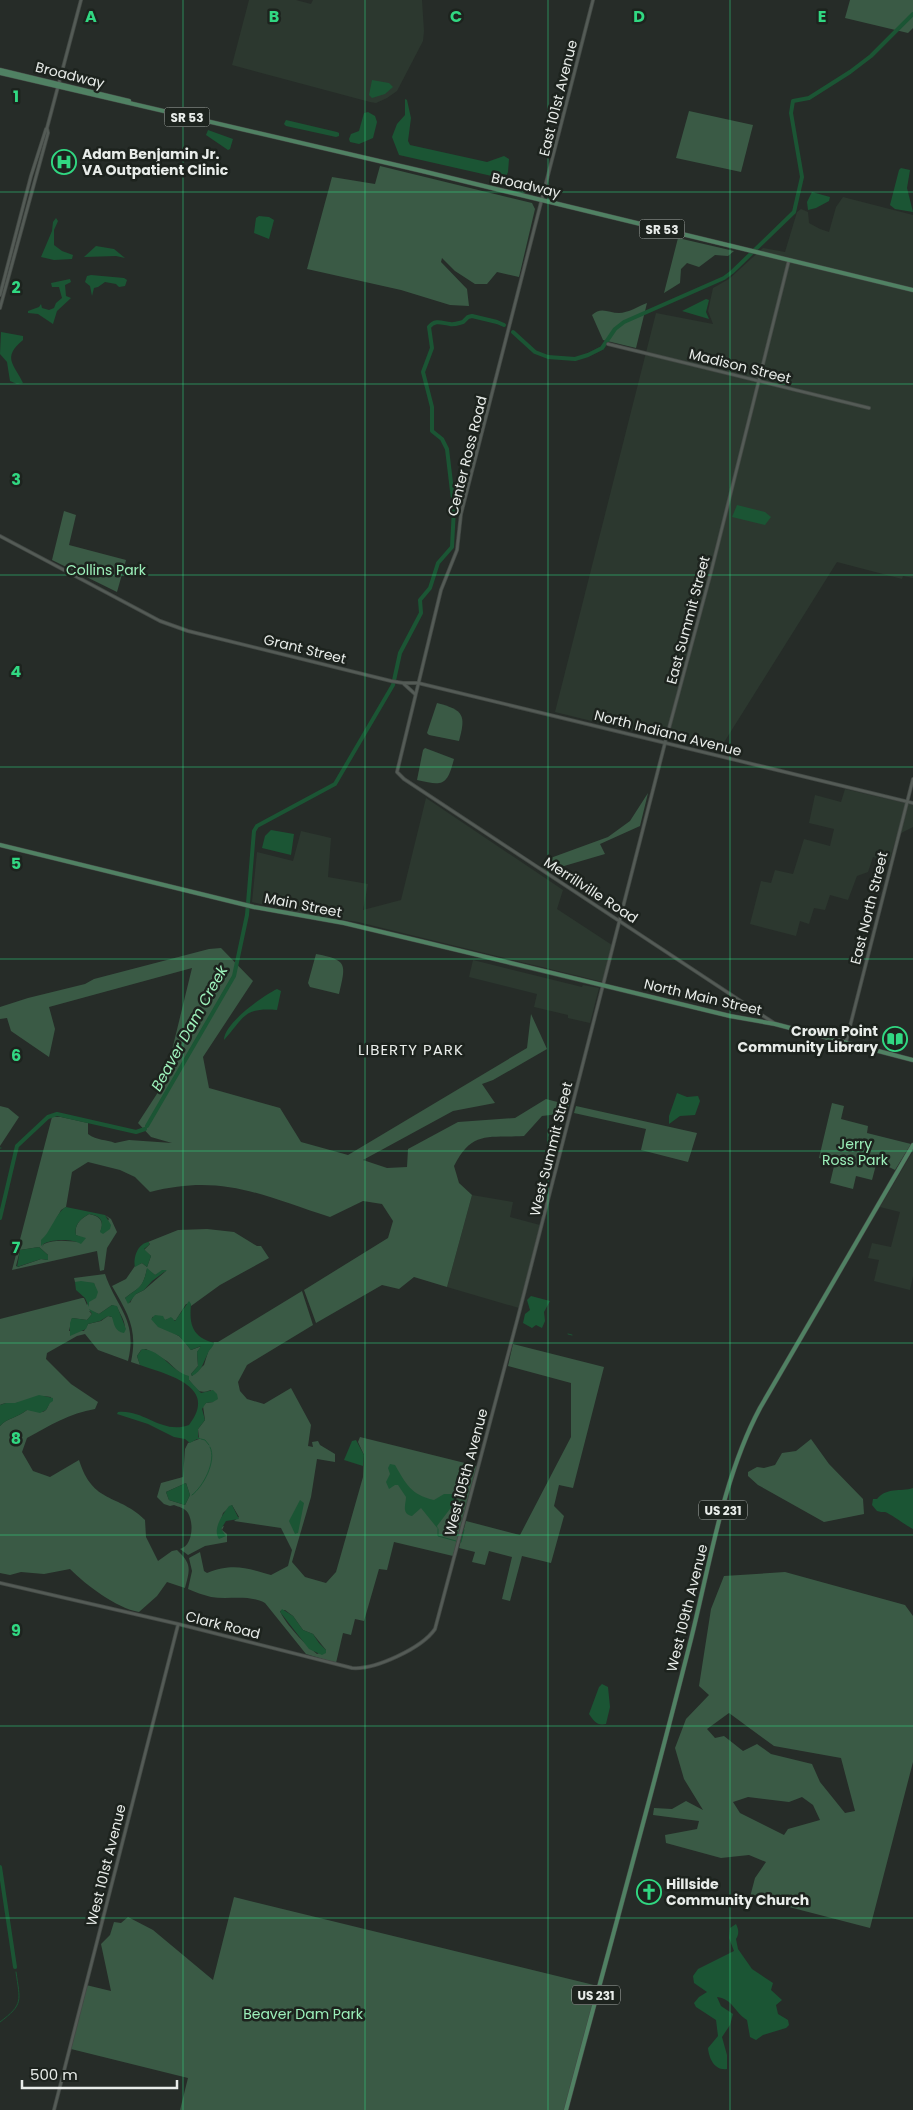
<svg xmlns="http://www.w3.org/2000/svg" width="913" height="2110" font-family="Poppins,sans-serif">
<rect width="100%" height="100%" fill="#262c28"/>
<!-- built -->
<g fill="#2c382f">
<path d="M249,0H296L311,4L313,0H422L424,31L423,41L397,91L387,98L376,103L370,102L232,65Z"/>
<path d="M843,197L913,215V578L903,576L902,579L837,562L718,752L555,712L656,313L713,324L708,311L713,288L729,279L763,248L785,252L797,212L801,209L808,212L809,223L820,229L829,232L836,207Z"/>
<path d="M845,789L913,805V827L897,835L889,862L873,857L868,872L857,876L848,900L830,895L825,910L814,908L809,924L800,921L796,936L750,924L761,881L771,883L775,870L793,874L804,839L830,846L834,829L809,823L815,795L841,802Z"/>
<path d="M426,798L563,890L557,909L612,945L603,982L358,922L300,913L252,902L257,852L293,861L301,831L331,838L328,877L368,884L363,910L401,900Z"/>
<path d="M473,960L582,987L583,985L599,988L590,1023L568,1018V1015L534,1007L537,994L469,977Z"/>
<path d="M913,1151V1276L910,1290L874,1281L879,1260L868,1258L872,1243L891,1247L900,1212L880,1207Z"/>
<path d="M472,1195L513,1202L510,1217L540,1225L519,1308L447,1287Z"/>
</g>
<!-- green -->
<g fill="#3a5a45" fill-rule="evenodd">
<path d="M850,0H913V28L908,33L845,18Z"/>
<path d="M689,111L753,125L741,172L676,158Z"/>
<path d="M380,166L532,203L535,209L519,277L497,272L487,284H475L455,271L442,258L441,262L467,289L469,306L450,305L401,290L307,269L332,177L375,184Z"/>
<path d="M678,238L734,251L728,256L715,255L699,267L687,263L681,269L680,283L664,293Z"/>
<path d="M647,303L636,348L603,340L592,315C601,306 609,313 619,313C628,313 639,306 647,303Z"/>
<path d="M64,511L76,515L69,545L126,560L117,592L52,560Z"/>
<path d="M437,703C464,710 466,715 459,741L429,735L427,733Z"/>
<path d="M425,748L454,759C447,786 443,786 417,780L423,750Z"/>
<path d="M648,793L640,826L600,844L605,854L547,871L542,868L545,860L608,837L630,821Z"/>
<path d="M221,948L253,981L203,1057L209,1088L280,1108L301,1142L348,1155L527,1048L531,1014L547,1049L493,1080L482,1084L495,1103L453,1111L363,1160L387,1168L407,1167L408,1149L458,1122L515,1118L546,1099L569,1105L567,1113L542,1116L524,1136C488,1138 472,1130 454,1166L459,1183L472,1195L447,1287L414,1277L399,1289L382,1285L316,1323L304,1290L388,1238L393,1221L382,1204L363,1201L330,1217C263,1196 223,1173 150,1192L135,1177L120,1170L88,1162L72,1172L66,1207L61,1210L42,1247L44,1244C54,1239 68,1241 79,1242L82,1238L76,1235C74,1225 80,1219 89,1214C100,1216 105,1222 100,1232L109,1219L105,1215L111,1219L117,1232L107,1248L104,1270L100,1271L97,1251L12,1270L52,1117H61L88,1123V1134C97,1141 106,1139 115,1143L129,1140L172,1143L151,1137L138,1123L164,1083L192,968L49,1007L55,1029L49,1057L11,1031L7,1018L0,1019V1007L28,998L85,984L94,979L209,949ZM39,1247L48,1255V1260L41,1259L18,1267L16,1266L20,1250Z"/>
<path d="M316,954C348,960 346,964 339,994L310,987L308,983Z"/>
<path d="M832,1103L844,1106L841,1119L868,1126L867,1133L911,1144L895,1170L877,1161L872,1180L856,1176L853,1189L830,1183L835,1162L819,1158Z"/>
<path d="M0,1106L8,1108L19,1117L0,1146Z"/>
<path d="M576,1106L697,1133L688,1162L641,1150L646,1129L574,1113Z"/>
<path d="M207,1229L234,1232L257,1246H261L269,1258L220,1285L191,1306V1304H186L176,1320H173L172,1318L165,1320L159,1316L152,1317C156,1329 167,1328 177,1335C183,1338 187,1345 191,1350L202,1346L197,1352L198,1366L191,1374L192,1376L204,1365L208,1352L214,1342H218L302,1291L313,1325L247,1365L238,1382L240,1391L247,1399L264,1404L291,1388L311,1425L308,1446L313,1447L312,1442L318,1441L320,1445L335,1454V1462L317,1459L311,1497L292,1562L305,1577L326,1583L336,1572L363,1477L364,1455L358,1442L360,1437L477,1466L453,1556L394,1542L387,1570L379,1569L364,1621L355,1619L351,1635L343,1633L336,1663L306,1654L265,1603C248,1594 229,1600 211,1597C203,1595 195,1592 188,1589L192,1571L189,1558L200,1552L204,1571L207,1573C233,1563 246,1568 271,1575L288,1566L292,1550L281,1528L234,1521L239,1517L232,1505L223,1513L217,1533L222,1532L221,1527L224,1526L222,1530L227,1534V1542L205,1546L188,1555L180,1549C193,1546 194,1523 188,1513C185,1508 179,1507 174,1505L170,1506L164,1504L157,1497L161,1483L183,1477L185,1449L188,1443L199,1439L198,1429L205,1420L203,1406L206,1403L213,1402L211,1390C198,1395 197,1389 189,1380V1377L181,1374L167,1361L146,1349L141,1350L137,1356L140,1365L131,1362C138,1329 128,1314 112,1286L126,1279L135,1266L142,1263L147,1267L151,1256L144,1250L150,1244L148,1242L178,1230ZM147,1269L155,1275L166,1271L144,1290L134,1295L130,1303L125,1298C140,1286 142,1290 147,1269ZM186,1483L190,1495L185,1505L169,1500L166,1492ZM285,1610L293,1616L303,1630L313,1634L326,1650L317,1654C305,1644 286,1625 280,1611Z"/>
<path d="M105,1274C117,1309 138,1320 128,1361L98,1350L85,1334L77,1336L47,1353L46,1359L71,1384L98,1402L95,1409C70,1413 49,1426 27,1438L22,1452L33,1471L50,1477L79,1460C93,1505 118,1493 145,1520L146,1537L158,1561L172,1551L177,1550C192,1564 190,1569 185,1588L167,1582L157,1596L139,1612C116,1608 86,1585 70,1569L44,1574L21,1572L10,1575L0,1573V1426C7,1418 19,1417 27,1410C43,1410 45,1419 51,1397C35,1394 31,1401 16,1403C10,1404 6,1402 0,1405V1319L82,1298H84L87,1305L95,1289L94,1283L75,1282L74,1278ZM112,1305L117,1307C121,1316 127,1323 124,1332L112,1317L108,1316L101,1321L88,1324L84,1331H69L72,1318L87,1320L92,1314L89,1311L99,1314Z"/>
<path d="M513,1344L604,1367L573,1488L559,1485L554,1506L564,1516L551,1563L522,1556L510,1601L502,1599L512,1557L489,1551L485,1565L472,1562L475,1552L459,1548L466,1521L520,1535L571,1437V1383L508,1366Z"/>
<path d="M811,1439L829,1464L863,1499L864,1514L824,1522L758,1485L748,1476V1472L757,1467L764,1468L775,1465L782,1453L796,1451Z"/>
<path d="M785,1572L905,1605L913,1616V1762L870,1928L750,1897L755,1878L766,1862L749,1855L721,1858L666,1843L665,1835L697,1829L699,1821L653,1815L654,1808L672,1809L686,1801L703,1810L684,1779L675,1748L686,1719L709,1695L699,1686L711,1609L724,1576ZM729,1713L774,1746L841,1758L855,1811L845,1813L820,1782L812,1764L771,1754L757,1744L743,1751L724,1736L715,1738L707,1729ZM748,1797L789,1802L802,1797L813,1805L820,1820L788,1829L784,1835L740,1813L733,1802Z"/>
<path d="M234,1897L598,1986L565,2110H180L188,2078L71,2049L86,1985L111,1991L101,1944L110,1935L114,1922L121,1923L128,1917L153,1930L213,1980Z"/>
</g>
<!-- water -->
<g fill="#1b5534">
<path d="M372,80L389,83L393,87L385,94L372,98L369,95Z"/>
<path d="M405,99L407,100L411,118L408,141L410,145L487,162L504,156L509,159L508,172L505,179L399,155L392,137L397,124L405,115Z"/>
<path d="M368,112L375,116L377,122L373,138L359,144L350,142L349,139L351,134L359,131L364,113Z"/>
<path d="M286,120L337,132L339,133V136L336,137L286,126L284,124Z"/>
<path d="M208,130L233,139L230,149L228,150L206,135Z"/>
<path d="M901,168L910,170L907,188L913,212L895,209L890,205L899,170Z"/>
<path d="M812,192L830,197L829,201L816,208L808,210L807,202Z"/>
<path d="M259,216L269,217L274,220L269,239L254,233L256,218Z"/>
<path d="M56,218L58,221L54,230V245L62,251L73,255L72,259L54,260L41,257L52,231L53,222Z"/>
<path d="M96,246L114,249L125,258L116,256L84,257Z"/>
<path d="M91,275L124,278L127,280L125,286L119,287L116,284L105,282L98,287L94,288L92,296L90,286L85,282L87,276Z"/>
<path d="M70,279L71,282L65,285L66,296L71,298L57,311L53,324L38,314L28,313V311L39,307L41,304L42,308L49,310L54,308L56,303L62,298L59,287H52L51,283Z"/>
<path d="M706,299L709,300L706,312L709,319L682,311Z"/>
<path d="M1,332L23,336V340C1,358 15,365 23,383L17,384L10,381L7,362L0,354Z"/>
<path d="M737,505L765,512L771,517L765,525L732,517Z"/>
<path d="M271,830L294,834L291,855L262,848L265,836Z"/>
<path d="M277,989L281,991L277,1010C243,1007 244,1018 224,1040C224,1023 263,996 277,989Z"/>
<path d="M677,1093L687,1097L698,1096L700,1101L695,1115L680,1116L669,1124V1116Z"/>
<path d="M66,1207L105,1215L111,1225L110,1229L103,1234L100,1232C104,1222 102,1216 89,1214C80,1219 74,1225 76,1235L86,1238L81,1244C71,1238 48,1239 41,1246V1240C51,1232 56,1212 66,1207Z"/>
<path d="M149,1242V1245L144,1249L151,1256L147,1267L142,1263L135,1267C133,1257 138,1243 149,1242Z"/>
<path d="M39,1247L48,1255V1260L41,1259L17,1267L20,1250Z"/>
<path d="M147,1268L155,1275L162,1270H167L152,1281L144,1290L136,1294L128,1304L125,1298C139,1287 143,1288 147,1268Z"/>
<path d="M81,1281L94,1283L98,1292L96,1298L89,1302V1307L85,1298L76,1290L75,1282Z"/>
<path d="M531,1296L550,1301L544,1312L545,1321L542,1328L536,1325L532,1328L523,1323L525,1314L530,1310L527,1300Z"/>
<path d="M189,1301L191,1304C189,1326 193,1337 214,1343C213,1348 209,1349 208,1353C203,1363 202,1371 192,1376L191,1374L198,1366L197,1352L201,1346L191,1350L179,1336L158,1327L151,1319L155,1315L163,1316L165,1320L171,1317L175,1321Z"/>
<path d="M112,1305L117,1306L126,1329L124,1333C115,1332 114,1324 112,1317L108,1316L100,1321L88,1324L86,1329L70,1336V1323L72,1318L87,1320L92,1314L89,1309L99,1314Z"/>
<path d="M142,1349C162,1350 172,1372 189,1376V1380L201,1393L213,1390L217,1394L218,1399L213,1402L206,1403L202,1409L205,1420L198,1429V1437L201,1439H197L190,1443L185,1439L174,1437L148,1424L117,1414L118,1412C144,1409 162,1435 189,1425C219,1387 169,1375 140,1365L137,1356Z"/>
<path d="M39,1395L53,1398V1401L50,1403L46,1410L40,1413L27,1410C19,1417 7,1418 0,1426V1405L6,1403H15Z"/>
<path d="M356,1440L364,1455L363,1466L344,1460L352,1441Z"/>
<path d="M390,1464L395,1465C406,1484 411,1495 434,1500L444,1494H456V1501L437,1526L438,1529L421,1508L412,1516C401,1514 406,1504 406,1497L398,1485H395L389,1489L386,1482L390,1474L388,1468Z"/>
<path d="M186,1483L190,1495L185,1505L169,1500L166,1492Z"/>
<path d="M913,1488V1529C905,1525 891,1514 885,1512C882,1512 880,1512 877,1511L872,1505L873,1499H877C887,1487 900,1492 913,1488Z"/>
<path d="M300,1500L304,1503L298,1533L295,1534L289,1521Z"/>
<path d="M232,1505L239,1519L226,1521L221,1529L226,1536L219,1539C212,1529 223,1514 229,1506Z"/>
<path d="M282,1609L293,1616L303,1630L313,1634L319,1643L326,1650V1653L322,1655L309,1649L284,1617L280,1612Z"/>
<path d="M602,1684L608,1687L610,1707L606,1724C597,1726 594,1721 589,1714L599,1687Z"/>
<path d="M736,1924C739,1930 739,1934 736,1939L738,1949L752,1969L773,1983L771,1990L782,2000L776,2005L778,2014L788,2020L789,2025L786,2028L763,2035L756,2040L750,2037L747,2020C735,2013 733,1999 717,1997L721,2006L733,2014L730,2025L722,2037L727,2055V2069C715,2071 709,2059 708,2048L718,2036L716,2020L696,2007L694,2003L699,1997L707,1992L694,1983L693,1976L698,1969L734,1951L729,1938L730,1928Z"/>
</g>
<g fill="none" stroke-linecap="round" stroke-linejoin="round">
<!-- stream -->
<g stroke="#1b5534" stroke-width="1">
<path d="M0,1148H1"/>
<path d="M568,1334L572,1335"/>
<path d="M201,1439L205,1440L209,1445"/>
<path d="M192,1495C203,1487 217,1461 210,1447"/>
<path d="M438,1529V1536L456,1541"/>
<path d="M461,1542L464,1530"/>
<path d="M0,2022C24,2004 20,2001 16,1972"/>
</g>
<!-- river -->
<g stroke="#1b5534" stroke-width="4">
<path d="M513,332L535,352L548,357L575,359L588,355L602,348L615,329L624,322L724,278L732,272L794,212L802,177L791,113L793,101L809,98L850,72L871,56L913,14"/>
<path d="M147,1126L234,976L247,915L254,831L257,826L335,784L393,685L400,653L421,613L420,600L430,588L438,563L452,547L454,508L447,449L442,439L432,431V407L423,372L432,348L429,327C435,319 442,323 450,324C454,325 459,323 463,322L468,317L472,316L497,322L504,325"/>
<path d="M0,1218L17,1146L48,1117L57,1114L136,1132L145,1129"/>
<path d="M0,1867L15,1967"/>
</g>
<defs>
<g id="minor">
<path d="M593,0L461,514L457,550L441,590L397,772L404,779L774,1023"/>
<path d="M0,295L31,176L46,129"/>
<path d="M0,308L48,133L47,128L81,0"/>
<path d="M608,344L869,408"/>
<path d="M0,536L160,621L188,631L391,681L403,683H418L913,803"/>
<path d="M404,684L415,694"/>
<path d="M846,1042L913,779"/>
<path d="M0,1583L178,1624L352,1668C375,1670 422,1648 435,1629L518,1317L665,743L710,576L789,260"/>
<path d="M54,2110L178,1625"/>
</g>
<g id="major">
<path d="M0,70L129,101"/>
<path d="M0,73L422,171L913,290"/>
<path d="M0,845L254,907L344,923L424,942L730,1016L775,1024L913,1060"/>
<path d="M566,2110C607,1956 650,1802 689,1647C709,1570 722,1479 760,1408L913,1145"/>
</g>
</defs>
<!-- minor casing -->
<use href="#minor" stroke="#434945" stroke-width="4"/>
<!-- major casing -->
<use href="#major" stroke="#434945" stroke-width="5"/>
<!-- minor -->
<use href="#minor" stroke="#545b56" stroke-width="2.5"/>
<!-- major -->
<use href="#major" stroke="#508163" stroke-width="4"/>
</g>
<!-- grid -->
<path fill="none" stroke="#31d882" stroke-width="1" stroke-opacity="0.55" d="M183,0V2110M365,0V2110M548,0V2110M730,0V2110M0,192H913M0,384H913M0,575H913M0,767H913M0,959H913M0,1151H913M0,1343H913M0,1535H913M0,1726H913M0,1918H913"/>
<!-- icons -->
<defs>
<symbol id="hospital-ring" viewBox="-11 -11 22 22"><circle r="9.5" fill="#1d231e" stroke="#31d882" stroke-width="1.5"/><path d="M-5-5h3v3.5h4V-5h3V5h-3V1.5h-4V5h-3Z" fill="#31d882"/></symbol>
<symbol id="library-ring" viewBox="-11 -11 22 22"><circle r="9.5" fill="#1d231e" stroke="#31d882" stroke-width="1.5"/><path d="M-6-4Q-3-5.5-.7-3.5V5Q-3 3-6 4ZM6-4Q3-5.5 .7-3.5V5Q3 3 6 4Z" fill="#31d882"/></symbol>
<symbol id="church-ring" viewBox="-11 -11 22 22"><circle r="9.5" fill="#1d231e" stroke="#31d882" stroke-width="1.5"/><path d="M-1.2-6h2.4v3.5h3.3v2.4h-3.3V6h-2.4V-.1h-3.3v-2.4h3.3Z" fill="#31d882"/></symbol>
</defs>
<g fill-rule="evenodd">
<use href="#hospital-ring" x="50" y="148" width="28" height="28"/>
<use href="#library-ring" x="881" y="1025" width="28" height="28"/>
<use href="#church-ring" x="635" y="1878" width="28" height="28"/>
</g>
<g text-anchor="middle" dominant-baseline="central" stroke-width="5" stroke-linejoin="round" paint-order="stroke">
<!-- shield labels -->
<g fill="#1d231e" stroke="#abb0ac" stroke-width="1">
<rect x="164.5" y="107.5" width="45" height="19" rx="4"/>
<rect x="639.5" y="219.5" width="45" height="19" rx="4"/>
<rect x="699" y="1500.5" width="48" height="19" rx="4"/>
<rect x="572" y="1985.5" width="48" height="19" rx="4"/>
</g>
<g font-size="12" font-weight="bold" fill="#e8ece9">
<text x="187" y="117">SR 53</text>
<text x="662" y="229">SR 53</text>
<text x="723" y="1510">US 231</text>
<text x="596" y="1995">US 231</text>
</g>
<!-- street labels -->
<g font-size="14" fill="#e8ece9" stroke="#1d231e">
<text transform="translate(70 75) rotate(14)">Broadway</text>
<text transform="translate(558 98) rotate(-76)">East 101st Avenue</text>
<text transform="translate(526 185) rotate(13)">Broadway</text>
<text transform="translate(740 366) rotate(14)">Madison Street</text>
<text transform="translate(467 456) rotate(-76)">Center Ross Road</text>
<text transform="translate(688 620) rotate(-75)">East Summit Street</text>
<text transform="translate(305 649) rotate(14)">Grant Street</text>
<text transform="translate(668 733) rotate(14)">North Indiana Avenue</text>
<text transform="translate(591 890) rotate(33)">Merrillville Road</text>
<text transform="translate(303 905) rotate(11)">Main Street</text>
<text transform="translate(869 908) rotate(-76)">East North Street</text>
<text transform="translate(703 997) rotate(13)">North Main Street</text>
<text transform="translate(551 1149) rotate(-76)">West Summit Street</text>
<text transform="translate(466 1472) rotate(-75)">West 105th Avenue</text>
<text transform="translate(687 1608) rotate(-76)">West 109th Avenue</text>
<text transform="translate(223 1625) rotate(14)">Clark Road</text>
<text transform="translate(106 1865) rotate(-76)">West 101st Avenue</text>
</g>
<!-- poi labels -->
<g font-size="14" font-weight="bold" fill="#e8ece9" stroke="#1d231e" text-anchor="start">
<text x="82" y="154">Adam Benjamin Jr.<tspan x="82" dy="16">VA Outpatient Clinic</tspan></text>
<text x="878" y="1031" text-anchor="end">Crown Point<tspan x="878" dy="16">Community Library</tspan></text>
<text x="666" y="1884">Hillside<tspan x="666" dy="16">Community Church</tspan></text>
</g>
<!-- park labels -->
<g font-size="14" fill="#9cf0ba" stroke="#1d231e">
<text x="106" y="570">Collins Park</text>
<text x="855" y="1144">Jerry<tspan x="855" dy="16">Ross Park</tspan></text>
<text x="303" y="2014">Beaver Dam Park</text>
</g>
<!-- water labels -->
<g font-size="15" font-style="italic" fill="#9ef3bc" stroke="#1d231e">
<text transform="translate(189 1028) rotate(-61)">Beaver Dam Creek</text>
</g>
<!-- neighbourhood labels -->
<g font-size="15" letter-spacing="1" fill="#e8ece9" stroke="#1d231e">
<text x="411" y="1049">LIBERTY PARK</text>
</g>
</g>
<g font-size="16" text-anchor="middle" font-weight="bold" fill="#31d882" stroke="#1d231e" stroke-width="5" stroke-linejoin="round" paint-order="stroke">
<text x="91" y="22">A</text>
<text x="274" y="22">B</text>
<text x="456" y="22">C</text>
<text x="639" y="22">D</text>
<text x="822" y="22">E</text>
<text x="16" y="102">1</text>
<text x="16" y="293">2</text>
<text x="16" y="485">3</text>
<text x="16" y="677">4</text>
<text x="16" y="869">5</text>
<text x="16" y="1061">6</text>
<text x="16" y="1253">7</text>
<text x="16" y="1444">8</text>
<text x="16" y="1636">9</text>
</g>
<!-- scale -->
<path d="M22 2080v8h155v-8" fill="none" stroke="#e8ece9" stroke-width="2.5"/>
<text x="30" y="2080" font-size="15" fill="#e8ece9" stroke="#1d231e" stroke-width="4" paint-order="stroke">500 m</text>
</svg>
